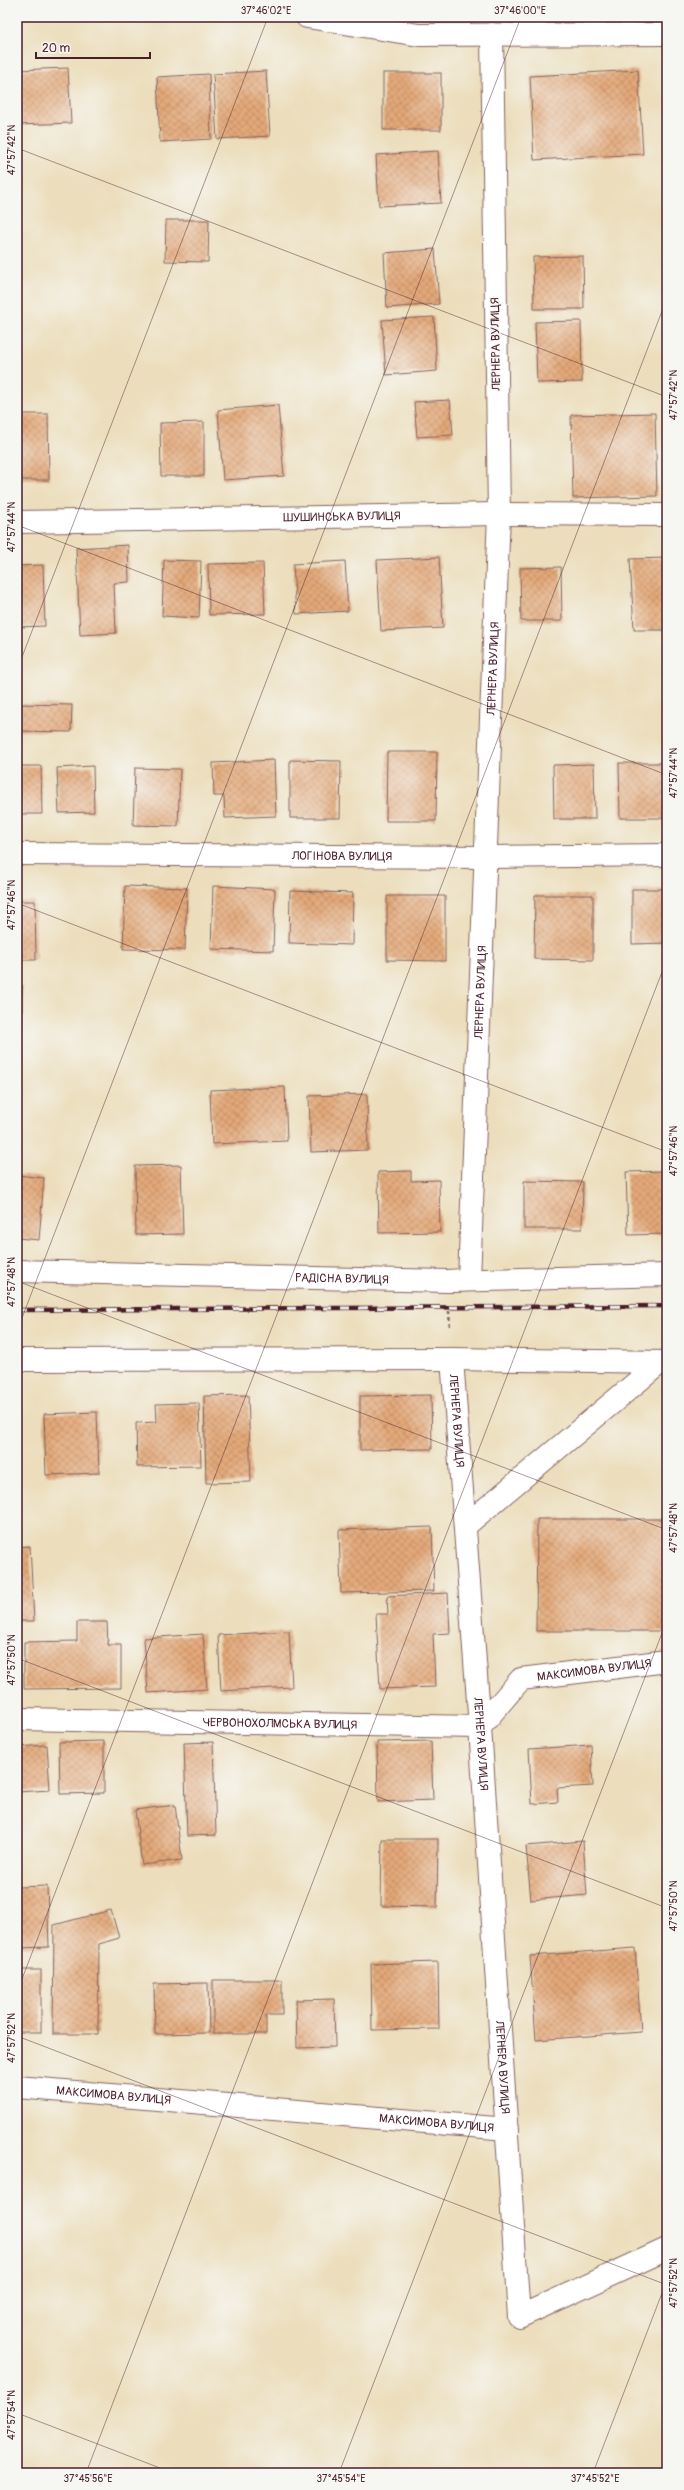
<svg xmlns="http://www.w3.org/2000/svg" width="684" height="2490" font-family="Pangolin,sans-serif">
<defs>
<pattern id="building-cross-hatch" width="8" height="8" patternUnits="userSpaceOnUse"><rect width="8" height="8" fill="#e4a979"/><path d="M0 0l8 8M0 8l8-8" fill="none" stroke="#bb8963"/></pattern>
</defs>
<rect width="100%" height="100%" fill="#f6f6f2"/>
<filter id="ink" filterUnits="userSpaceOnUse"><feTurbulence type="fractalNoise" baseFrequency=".025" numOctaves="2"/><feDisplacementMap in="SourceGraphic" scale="8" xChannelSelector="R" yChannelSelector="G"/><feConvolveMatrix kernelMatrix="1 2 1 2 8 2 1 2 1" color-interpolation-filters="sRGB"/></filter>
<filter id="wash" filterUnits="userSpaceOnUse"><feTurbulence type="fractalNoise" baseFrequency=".012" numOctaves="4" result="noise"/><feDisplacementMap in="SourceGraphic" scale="16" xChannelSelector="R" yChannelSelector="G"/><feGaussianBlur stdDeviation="0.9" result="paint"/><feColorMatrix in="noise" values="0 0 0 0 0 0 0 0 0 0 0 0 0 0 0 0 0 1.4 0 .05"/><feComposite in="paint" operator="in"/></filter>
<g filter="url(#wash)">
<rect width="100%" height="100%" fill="#ecdebc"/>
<g id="blocks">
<!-- building -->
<g fill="url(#building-cross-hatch)">
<path d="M68,68L71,123L17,125V70Z"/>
<path d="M638,70L643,154L534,160L530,76Z"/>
<path d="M266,71L270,136L217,139L213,74Z"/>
<rect x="383" y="73" width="58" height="57"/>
<path d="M209,74L211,139L160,142L157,77Z"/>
<path d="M438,151L441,203L379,206L376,155Z"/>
<path d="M166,220H209L208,262L165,261Z"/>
<path d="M435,249L439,304L387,308L384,253Z"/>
<path d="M583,256L584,309H534L533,257Z"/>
<path d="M434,317L437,371L386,375L382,320Z"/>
<path d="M581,321L582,382L537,383L535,322Z"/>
<path d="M450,400L453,435L417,437L414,402Z"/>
<path d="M278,405L284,476L223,480L218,410Z"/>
<path d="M655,413L657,496L573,498L571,415Z"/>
<path d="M17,414H48L49,480H17Z"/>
<path d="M204,422V476H161L160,423Z"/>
<path d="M128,545L129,582L114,583L116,633L80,635L76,548Z"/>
<path d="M439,557L443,628L381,631L377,560Z"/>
<path d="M667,558V630H634L630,559Z"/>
<path d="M164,560L201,561L199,618L162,616Z"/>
<path d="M345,561L348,611L296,614L293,564Z"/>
<path d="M263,563L265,614L209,615L208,564Z"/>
<path d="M43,565L45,626L17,627V566Z"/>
<path d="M561,567L562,621H521L520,568Z"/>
<path d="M17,704L72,705L71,732L17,731Z"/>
<path d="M387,752H437L436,821H386Z"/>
<path d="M274,760L276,816L225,818L224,796H214L213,763Z"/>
<path d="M290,760L341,761L340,818H290Z"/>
<path d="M619,763H667V818H620Z"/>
<path d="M594,764L595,819H554L553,765Z"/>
<path d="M17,766H41L42,814H17Z"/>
<path d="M93,766L94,812L59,813L57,768Z"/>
<path d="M135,768L180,769L178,826L133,825Z"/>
<path d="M125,886L187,888L185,950L123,949Z"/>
<path d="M213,886L275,889L273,951L211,949Z"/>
<path d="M632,889H667V943L632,944Z"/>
<path d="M290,891L353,893L352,945L289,943Z"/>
<path d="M535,895H593V960L534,959Z"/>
<path d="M387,896H445V961L387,960Z"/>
<path d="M17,901H35L36,960H17Z"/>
<rect x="17" y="986" width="5" height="28"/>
<path d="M285,1087L287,1141L212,1144L210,1090Z"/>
<path d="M367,1094L368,1150L311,1152L309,1096Z"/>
<path d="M181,1165L183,1234L136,1235L135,1166Z"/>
<path d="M411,1171V1181L439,1180L440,1232L379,1233L378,1172Z"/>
<path d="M667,1171V1234L628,1235L626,1172Z"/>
<path d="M17,1175L44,1178L39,1240L17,1238Z"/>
<path d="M524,1181L583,1182L582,1229H524Z"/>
<path d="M248,1395L251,1482L206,1483L204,1396Z"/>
<path d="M431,1395L432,1449L360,1450V1396Z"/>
<path d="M199,1403L201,1466L137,1467L136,1423L157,1422L156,1404Z"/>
<path d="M97,1412L99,1473L46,1475L44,1414Z"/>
<path d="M537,1519H667V1631H536Z"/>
<path d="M432,1527L434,1591L341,1593L339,1530Z"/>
<path d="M30,1546L34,1621H17V1547Z"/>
<path d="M448,1593L450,1633L433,1634L435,1687L380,1689L376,1614H388L387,1596Z"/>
<path d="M77,1622H107L108,1645H121V1688L24,1689V1642L77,1641Z"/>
<path d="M289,1631L292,1687L221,1691L218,1635Z"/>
<path d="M203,1634L207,1689L148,1693L144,1638Z"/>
<path d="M104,1741V1793L60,1794L59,1742Z"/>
<path d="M431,1741L433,1800L378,1802L377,1742Z"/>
<path d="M213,1742L216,1835L187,1836L184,1743Z"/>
<path d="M47,1745L50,1790L17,1792V1747Z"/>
<path d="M591,1745L593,1786L557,1788L558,1802L532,1804L529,1749Z"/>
<path d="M175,1805L182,1860L142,1865L135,1810Z"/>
<path d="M382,1839H438L437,1907L381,1906Z"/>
<path d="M583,1841L587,1895L531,1900L526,1846Z"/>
<path d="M47,1886L49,1947L17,1948V1887Z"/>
<path d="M111,1910L119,1938L99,1944L98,2034H53L54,1925Z"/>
<path d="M635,1948L641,2032L536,2040L530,1956Z"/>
<path d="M438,1962L439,2029L372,2030L371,1964Z"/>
<rect x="17" y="1970" width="24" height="62"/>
<path d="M213,1980H282V2015H266V2034H213Z"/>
<path d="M208,1983L209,2033L155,2034L154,1984Z"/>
<path d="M334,1999L335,2047L297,2048L296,2000Z"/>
</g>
</g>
</g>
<g filter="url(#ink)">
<use href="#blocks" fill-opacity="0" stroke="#83625e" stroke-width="1"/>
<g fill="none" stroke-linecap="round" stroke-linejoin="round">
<defs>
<g id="minor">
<path d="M307,17L419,35L667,34"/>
<path id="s1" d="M17,522L499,514L667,515"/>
<path id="s2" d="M17,854L485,857L667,855"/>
<path id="s3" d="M17,1271L447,1281L667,1275"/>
<path id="s4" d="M447,1281L469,1280L499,514L492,34"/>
<path id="s5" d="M452,1359L480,1727L519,2317L667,2249"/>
<path d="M17,1360L452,1359L667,1362"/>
<path d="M465,1526L661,1362"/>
<path id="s6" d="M17,1719L480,1727L521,1679L667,1661"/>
<path id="s7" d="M17,2087L507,2129"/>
</g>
</defs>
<!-- minor casing -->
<use href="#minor" stroke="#83625e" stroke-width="24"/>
<!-- path -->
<path stroke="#83625e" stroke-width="2.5" stroke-dasharray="3 3" stroke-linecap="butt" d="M449,1311L450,1328"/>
<!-- minor -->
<use href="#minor" stroke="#fff" stroke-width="22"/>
<defs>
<path id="rail" d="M17,1310L667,1306"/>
</defs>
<!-- rail casing -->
<use href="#rail" stroke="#4a1f2b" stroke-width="4.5"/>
<!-- rail -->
<use href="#rail" stroke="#f6f6f2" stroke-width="3" stroke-dasharray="9" stroke-linecap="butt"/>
</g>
</g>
<!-- ticks -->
<path fill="none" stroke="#4a1f2b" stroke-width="1" stroke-opacity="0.45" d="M660,17L667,20M17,148L667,397M17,525L667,775M17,670L268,17M17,903L667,1152M17,1281L667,1530M17,1331L521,17M17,1658L667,1908M17,1992L667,298M17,2036L667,2285M17,2413L173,2473M86,2473L667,959M339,2473L667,1620M593,2473L667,2280"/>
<g text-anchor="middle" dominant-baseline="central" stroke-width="3" stroke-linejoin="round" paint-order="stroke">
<!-- street labels -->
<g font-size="12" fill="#4a1f2b" stroke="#f6f6f2">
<text transform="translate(496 344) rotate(-91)">ЛЕРНЕРА ВУЛИЦЯ</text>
<text stroke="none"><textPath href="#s1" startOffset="325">ШУШИНСЬКА ВУЛИЦЯ</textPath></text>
<text stroke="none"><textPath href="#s4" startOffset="634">ЛЕРНЕРА ВУЛИЦЯ</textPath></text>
<text stroke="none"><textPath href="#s2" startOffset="325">ЛОГІНОВА ВУЛИЦЯ</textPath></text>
<text stroke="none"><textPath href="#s4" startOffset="310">ЛЕРНЕРА ВУЛИЦЯ</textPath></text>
<text stroke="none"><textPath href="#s3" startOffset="325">РАДІСНА ВУЛИЦЯ</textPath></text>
<text stroke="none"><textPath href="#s5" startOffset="62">ЛЕРНЕРА ВУЛИЦЯ</textPath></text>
<text stroke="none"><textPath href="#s6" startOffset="600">МАКСИМОВА ВУЛИЦЯ</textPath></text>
<text stroke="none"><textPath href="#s6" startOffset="263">ЧЕРВОНОХОЛМСЬКА ВУЛИЦЯ</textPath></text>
<text stroke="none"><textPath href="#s5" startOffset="386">ЛЕРНЕРА ВУЛИЦЯ</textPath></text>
<text stroke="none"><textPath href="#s5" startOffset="710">ЛЕРНЕРА ВУЛИЦЯ</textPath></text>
<text stroke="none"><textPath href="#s7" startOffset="97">МАКСИМОВА ВУЛИЦЯ</textPath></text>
<text stroke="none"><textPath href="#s7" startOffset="421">МАКСИМОВА ВУЛИЦЯ</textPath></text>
</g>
</g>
<!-- margin -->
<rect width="684" height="2490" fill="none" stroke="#f6f6f2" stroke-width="44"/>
<!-- scale -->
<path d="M36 52v6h114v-6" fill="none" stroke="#4a1f2b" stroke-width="2"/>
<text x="42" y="52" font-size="12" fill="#4a1f2b" stroke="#f6f6f2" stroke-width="3" paint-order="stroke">20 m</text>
<rect x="22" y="22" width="640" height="2446" fill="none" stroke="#4a1f2b" stroke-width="1.5"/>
<g font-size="10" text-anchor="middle" fill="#4a1f2b">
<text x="266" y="14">37°46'02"E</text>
<text x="520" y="14">37°46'00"E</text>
<text transform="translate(11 150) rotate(-90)" y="4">47°57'42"N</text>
<text transform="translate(673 395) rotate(-90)" y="4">47°57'42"N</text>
<text transform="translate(11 527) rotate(-90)" y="4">47°57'44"N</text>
<text transform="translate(673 773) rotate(-90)" y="4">47°57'44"N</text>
<text transform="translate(11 905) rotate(-90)" y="4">47°57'46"N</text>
<text transform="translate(673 1151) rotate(-90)" y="4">47°57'46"N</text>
<text transform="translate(11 1282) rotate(-90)" y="4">47°57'48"N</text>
<text transform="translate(673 1528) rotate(-90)" y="4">47°57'48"N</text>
<text transform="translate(11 1660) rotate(-90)" y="4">47°57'50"N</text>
<text transform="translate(673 1906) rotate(-90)" y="4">47°57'50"N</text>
<text transform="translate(11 2038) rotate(-90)" y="4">47°57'52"N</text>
<text transform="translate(673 2283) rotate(-90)" y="4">47°57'52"N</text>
<text transform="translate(11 2415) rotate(-90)" y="4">47°57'54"N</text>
<text x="88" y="2482">37°45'56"E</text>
<text x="341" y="2482">37°45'54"E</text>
<text x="595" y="2482">37°45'52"E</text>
</g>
</svg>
